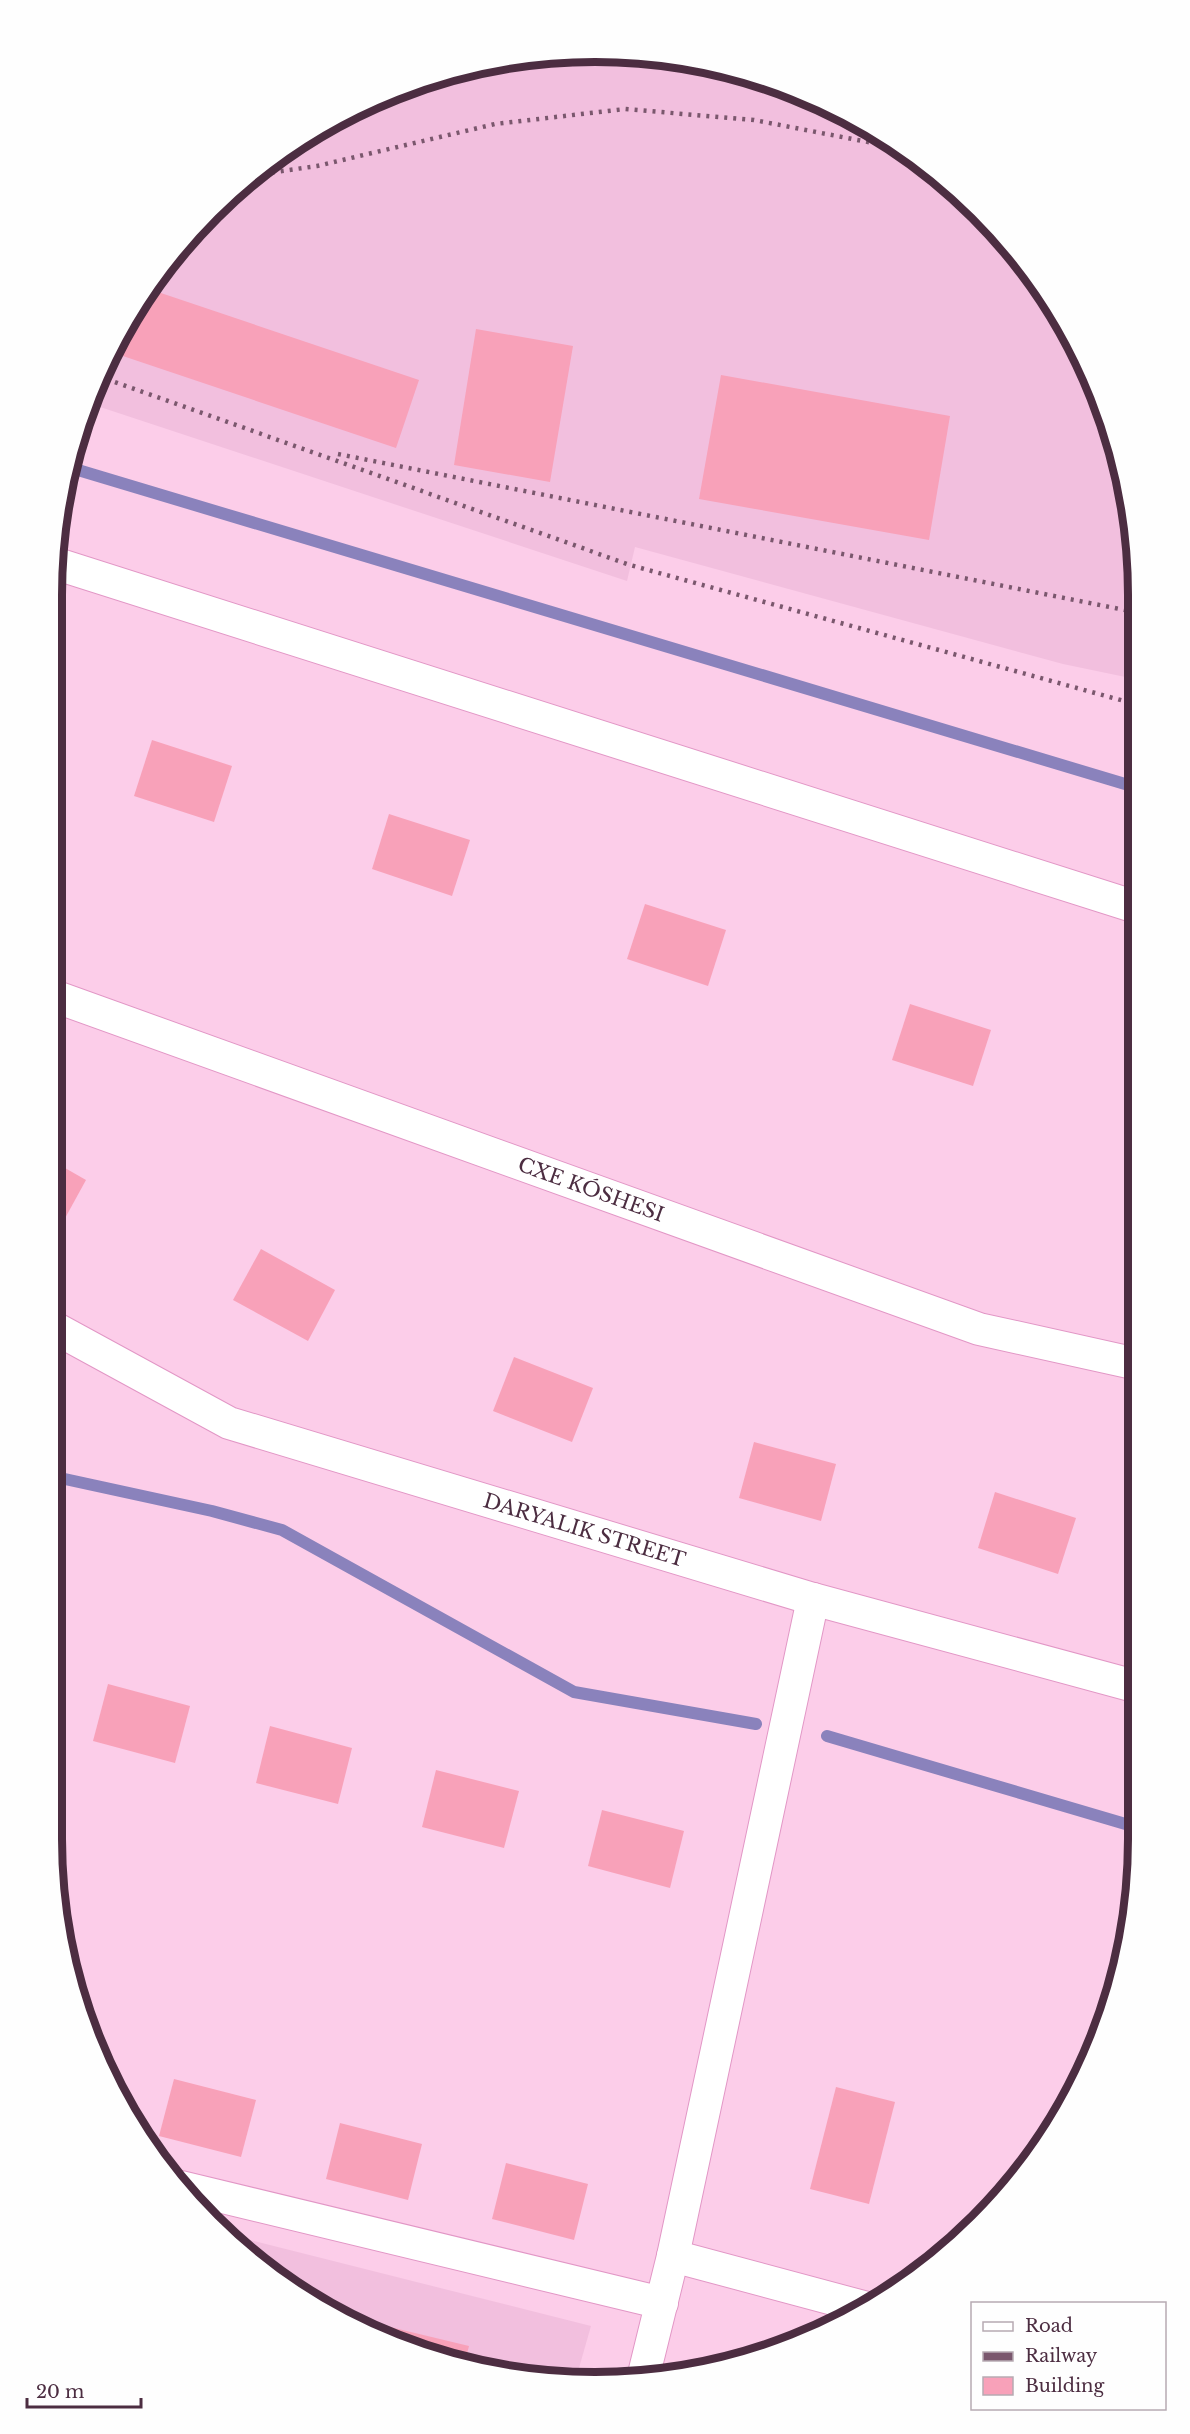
<svg xmlns="http://www.w3.org/2000/svg" width="1190" height="2434" font-family="'Libre Baskerville',serif">
<rect width="100%" height="100%" fill="#fccde9"/>
<!-- built -->
<g fill="#f2bfde">
<path d="M595,51L701,62L803,93L926,163L1026,264L1097,387L1134,524L1135,679L1063,664L635,547L627,581L88,403L93,386L143,292L211,210L293,142L387,92L489,61Z"/>
<path d="M234,2236L591,2326L577,2375L489,2372L387,2341L293,2292Z"/>
</g>
<g fill="none" stroke-linecap="round" stroke-linejoin="round">
<!-- stream -->
<g stroke="#8a82bc" stroke-width="12">
<path d="M68,467L1135,787"/>
<path d="M51,1476L212,1511L282,1530L574,1692L756,1724"/>
<path d="M827,1736L1139,1828"/>
</g>
</g>
<!-- building -->
<g fill="#f8a1b9">
<path d="M146,288L419,380L396,448L111,352Z"/>
<path d="M476,329L573,346L550,482L454,465Z"/>
<path d="M721,375L950,416L929,540L699,499Z"/>
<path d="M152,740L232,766L214,822L134,796Z"/>
<path d="M389,814L470,840L452,896L372,869Z"/>
<path d="M645,904L726,930L708,986L627,959Z"/>
<path d="M910,1004L991,1030L973,1086L892,1060Z"/>
<path d="M1136,1115L1137,1154L1125,1150Z"/>
<path d="M51,1160L86,1180L58,1231L51,1227Z"/>
<path d="M261,1249L335,1290L308,1341L233,1300Z"/>
<path d="M514,1357L593,1388L572,1442L493,1411Z"/>
<path d="M754,1442L836,1464L821,1521L739,1498Z"/>
<path d="M995,1492L1076,1518L1058,1574L978,1548Z"/>
<path d="M108,1684L190,1706L175,1763L93,1741Z"/>
<path d="M270,1726L352,1748L338,1804L256,1783Z"/>
<path d="M436,1770L519,1791L504,1848L422,1827Z"/>
<path d="M602,1810L684,1831L670,1888L588,1866Z"/>
<path d="M174,2079L256,2100L241,2157L159,2136Z"/>
<path d="M836,2087L895,2102L869,2204L810,2189Z"/>
<path d="M340,2123L422,2144L408,2200L326,2179Z"/>
<path d="M506,2163L588,2184L574,2240L492,2219Z"/>
<path d="M336,2314L469,2346L464,2365L387,2341Z"/>
</g>
<g fill="none" stroke-linecap="round" stroke-linejoin="round">
<defs>
<g id="street">
<path d="M54,563L1136,907"/>
<path id="s1" d="M51,995L979,1329L1137,1364"/>
<path id="s2" d="M51,1326L229,1423L813,1599L1138,1687"/>
<path d="M181,2187L662,2303"/>
<path d="M673,2256L867,2308"/>
<path d="M643,2378L673,2256L813,1599"/>
</g>
</defs>
<!-- street casing -->
<use href="#street" stroke="#e297c6" stroke-width="34"/>
<!-- street -->
<use href="#street" stroke="#fff" stroke-width="32"/>
<!-- rail -->
<g stroke="#7a576d" stroke-width="4.5" stroke-dasharray="3 6" stroke-linecap="butt">
<path d="M254,175L317,166L495,124L625,109L754,120L899,148"/>
<path d="M98,376L630,565L1135,704"/>
<path d="M338,454L1135,612"/>
</g>
</g>
<g text-anchor="middle" dominant-baseline="central" stroke-width="4.5" stroke-linejoin="round" paint-order="stroke">
<!-- street labels -->
<g font-size="20" fill="#4c2d41" stroke="#fefefe">
<text stroke="none"><textPath href="#s1" startOffset="574">CXE KÓSHESI</textPath></text>
<text stroke="none"><textPath href="#s2" startOffset="574">DARYALIK STREET</textPath></text>
</g>
</g>
<!-- crop -->
<path d="M0 0H1190V2434H0ZM595 62H595A533 533 0 0 1 1128 595V1839A533 533 0 0 1 595 2372H595A533 533 0 0 1 62 1839V595A533 533 0 0 1 595 62Z" fill="#fefefe" fill-rule="evenodd"/>
<path fill="none" stroke="#4c2d41" stroke-width="8" d="M595 62H595A533 533 0 0 1 1128 595V1839A533 533 0 0 1 595 2372H595A533 533 0 0 1 62 1839V595A533 533 0 0 1 595 62Z"/>
<!-- legend -->
<rect x="971" y="2302" width="195" height="108" fill="#fefefe" stroke="#b7aab2" stroke-width="1.5"/>
<rect x="983" y="2322" width="30" height="9" fill="#ffffff" stroke="#b7aab2" stroke-width="1.5"/>
<text x="1025" y="2332" font-size="18" fill="#4c2d41">Road</text>
<rect x="983" y="2352" width="30" height="9" fill="#7a576d" stroke="#b7aab2" stroke-width="1.5"/>
<text x="1025" y="2362" font-size="18" fill="#4c2d41">Railway</text>
<rect x="983" y="2377" width="30" height="18" fill="#f8a1b9" stroke="#b7aab2" stroke-width="1.5"/>
<text x="1025" y="2392" font-size="18" fill="#4c2d41">Building</text>
<!-- scale -->
<path d="M27 2398v9h114v-9" fill="none" stroke="#4c2d41" stroke-width="3"/>
<text x="36" y="2398" font-size="18" fill="#4c2d41" stroke="#fefefe" stroke-width="4.5" paint-order="stroke">20 m</text>
</svg>
